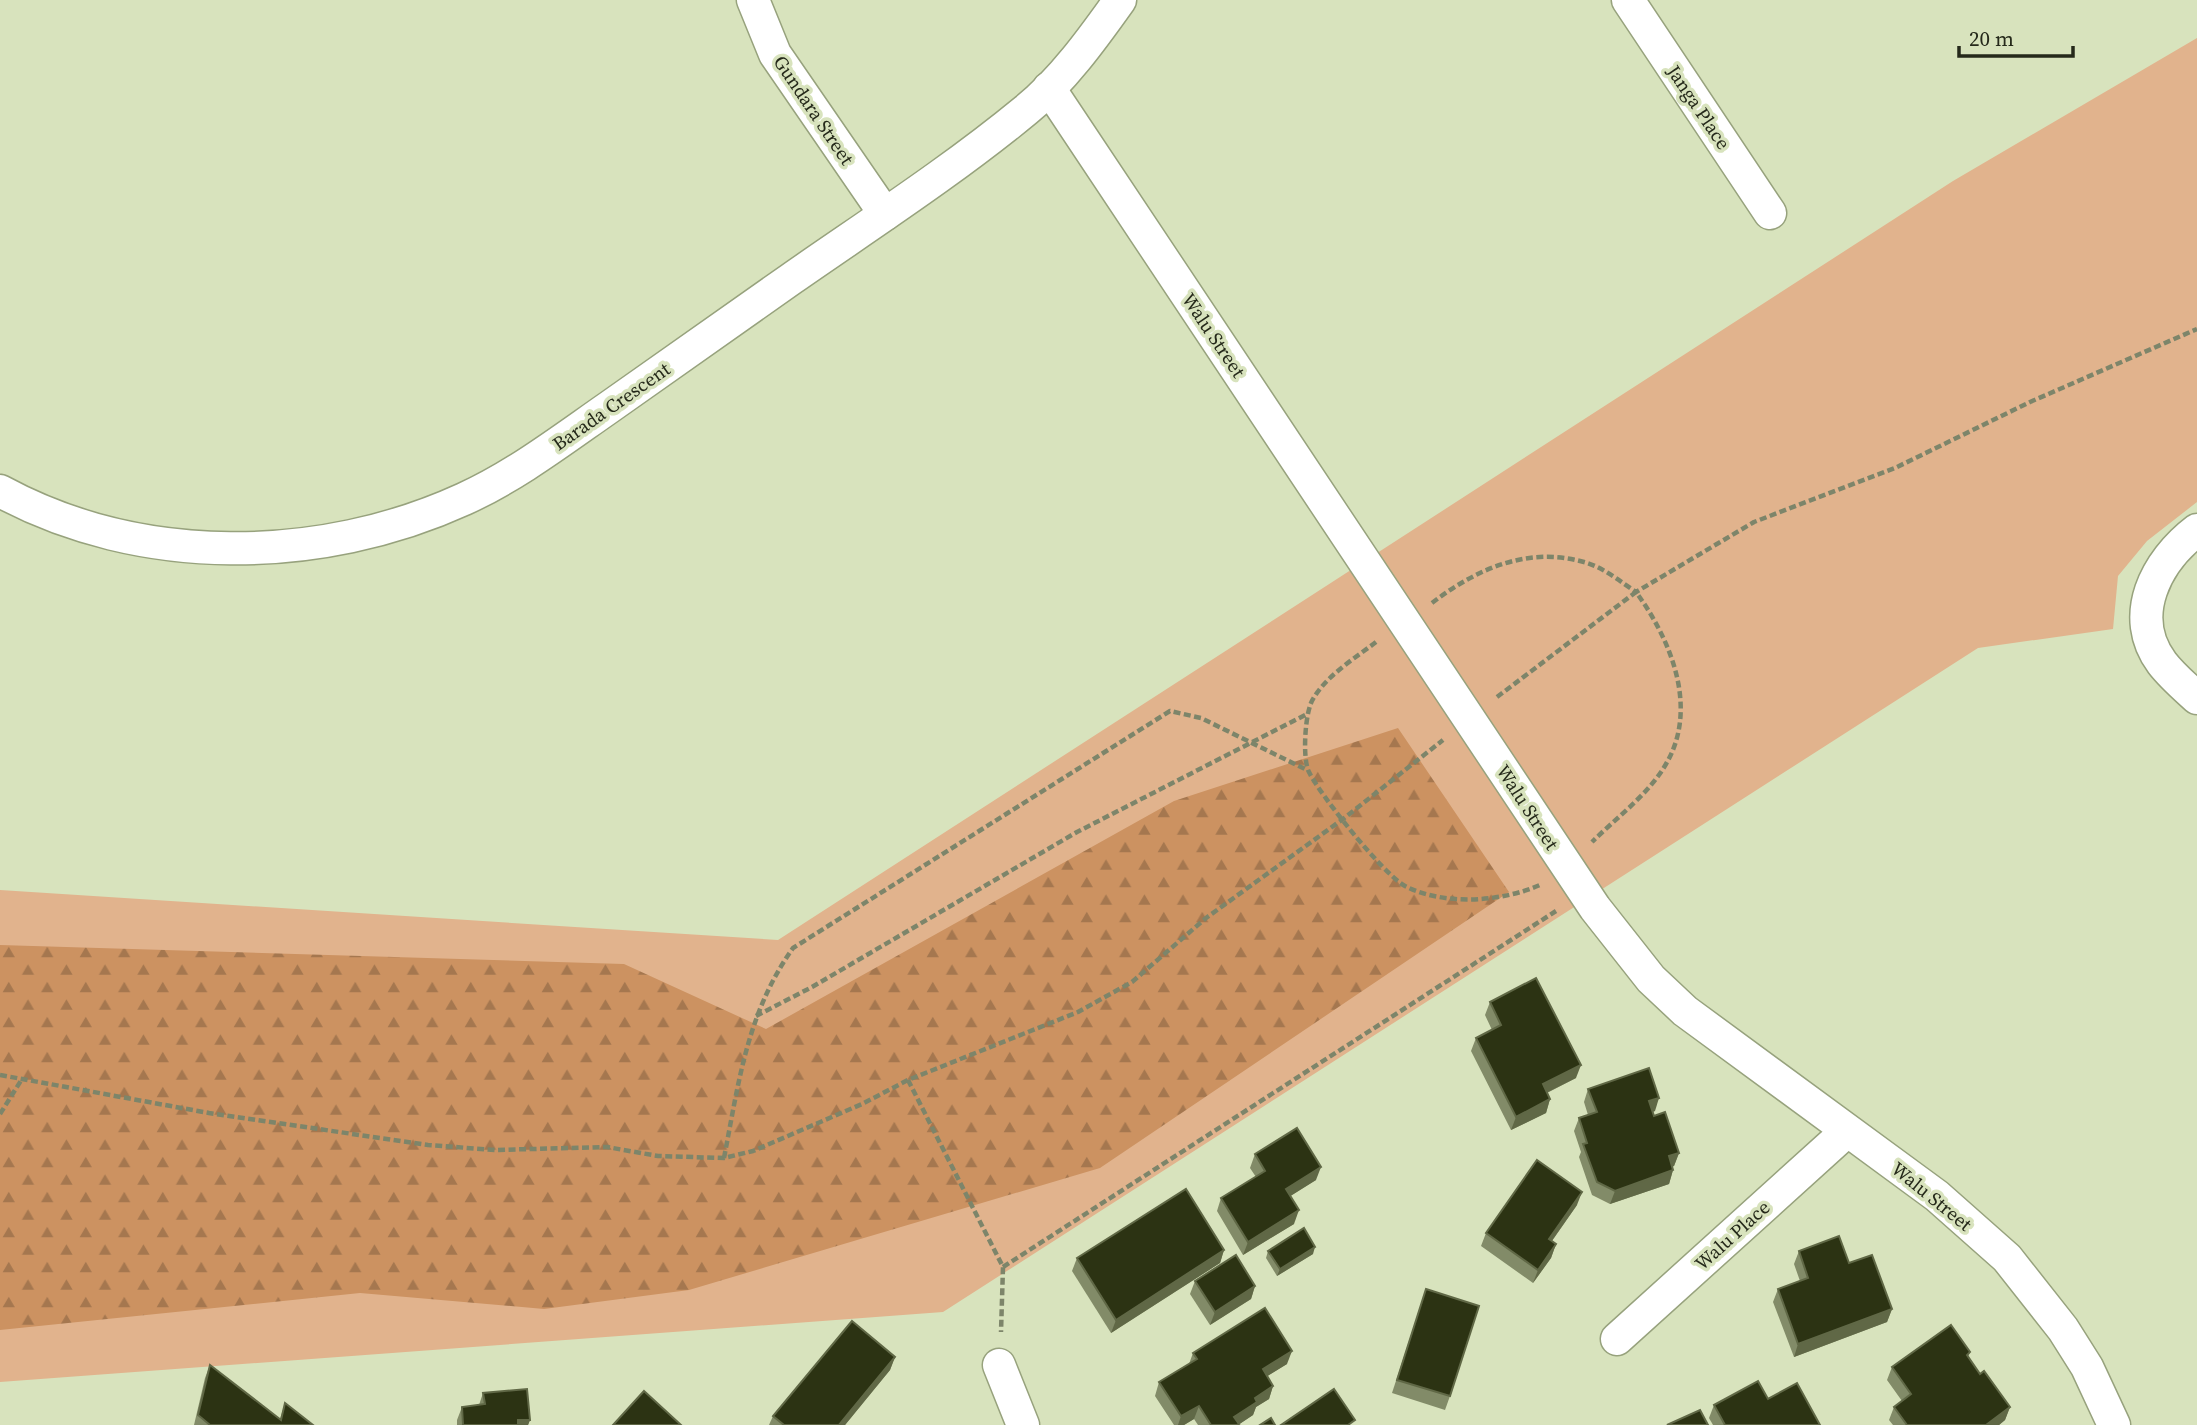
<svg xmlns="http://www.w3.org/2000/svg" width="2197" height="1425" font-family="'Source Serif 4',serif">
<defs>
<pattern id="forest-firs" width="22" height="20" patternUnits="userSpaceOnUse" patternTransform="scale(1.75)"><rect width="22" height="20" fill="#cc9261"/><path d="M5 1l3.5 6h-7zM16 11l3.5 6h-7z" fill="#a5774f"/></pattern>
</defs>
<rect width="100%" height="100%" fill="#d8e3bd"/>
<!-- green -->
<path fill="#e1b38d" d="M2197,38V502L2147,541L2118,576L2113,629L1978,648L943,1312L0,1382V890L778,940L1953,181Z"/>
<!-- forest -->
<path fill="url(#forest-firs)" d="M1398,728L1509,892L1100,1168L689,1290L544,1309L360,1293L0,1330V945L624,964L766,1029L1174,801Z"/>
<g fill="none" stroke-linecap="round" stroke-linejoin="round">
<defs>
<g id="minor">
<path d="M753,0L775,54L885,214"/>
<path d="M1628,0L1770,213"/>
<path d="M1049,88L1595,908L1651,979L1685,1011L1937,1196L2007,1258L2063,1329L2087,1367L2114,1425"/>
<path d="M0,491C140,567 320,565 464,499C515,476 562,440 608,408C669,365 730,322 791,279C870,224 952,171 1026,110C1062,81 1093,38 1120,0"/>
<path d="M2197,530C2156,561 2127,616 2162,663C2172,676 2185,687 2197,698"/>
<path d="M1617,1339L1847,1131"/>
<path d="M999,1365L1023,1425"/>
</g>
</defs>
<!-- minor casing -->
<use href="#minor" stroke="#97a27d" stroke-width="35"/>
<!-- path -->
<g stroke="#7d856a" stroke-width="4.5" stroke-dasharray="7 3.5" stroke-linecap="butt">
<path d="M1432,603C1476,569 1528,546 1584,562C1603,567 1621,582 1636,592L1754,522L1895,468L2030,402L2197,329"/>
<path d="M1376,642C1354,659 1327,675 1313,699C1305,711 1302,759 1309,772C1320,795 1384,875 1405,886C1444,906 1501,902 1540,885"/>
<path d="M1497,697L1636,592C1671,640 1699,708 1666,764C1649,794 1616,818 1592,842"/>
<path d="M756,1016L812,987L1077,832L1307,714"/>
<path d="M0,1075L209,1113L428,1145L495,1150L607,1147L658,1156L724,1158L753,1151L862,1104L908,1080L1078,1012L1132,982L1206,918L1343,819L1443,740"/>
<path d="M908,1080L1003,1267L1001,1332"/>
<path d="M0,1114L22,1079"/>
<path d="M724,1158C739,1081 747,1013 793,948L1170,711L1201,718L1307,770"/>
<path d="M1003,1267L1556,911"/>
</g>
<!-- minor -->
<use href="#minor" stroke="#fff" stroke-width="32"/>
</g>
<!-- wall -->
<g fill="#828b68">
<path d="M1490,1002L1576,1078L1547,1093L1550,1099L1546,1113L1511,1130L1471,1051L1476,1038L1492,1030L1485,1015Z"/>
<path d="M1588,1089L1655,1111L1653,1112L1654,1116L1679,1153L1674,1166L1672,1167L1673,1170L1669,1184L1610,1204L1592,1195L1579,1157L1581,1152L1574,1131L1579,1118L1588,1115L1584,1102Z"/>
<path d="M1255,1154L1316,1180L1290,1196L1294,1224L1243,1255L1217,1211L1221,1198L1256,1177L1250,1168Z"/>
<path d="M1577,1205L1552,1241L1556,1244L1551,1258L1533,1283L1481,1246L1486,1233Z"/>
<path d="M1224,1250L1220,1263L1111,1333L1072,1271L1077,1258Z"/>
<path d="M1268,1251L1313,1254L1277,1276L1266,1258Z"/>
<path d="M1799,1251L1849,1263L1892,1309L1887,1322L1794,1357L1773,1302L1778,1289L1800,1281L1794,1264Z"/>
<path d="M1195,1281L1255,1286L1251,1299L1210,1325L1190,1294Z"/>
<path d="M1426,1289L1450,1396L1445,1410L1392,1393Z"/>
<path d="M1970,1352L1968,1357L1980,1374L2010,1407L2005,1420L1999,1425H1893L1889,1420L1894,1407L1902,1401L1887,1380L1892,1367Z"/>
<path d="M1193,1353L1287,1364L1267,1376L1273,1386L1269,1399L1256,1407L1253,1415L1238,1425H1198L1194,1419L1184,1425H1174L1155,1396L1159,1382L1189,1364Z"/>
<path d="M895,1357L890,1370L845,1425H769L773,1416Z"/>
<path d="M210,1365L280,1419L285,1403L313,1425H194L205,1378Z"/>
<path d="M483,1393L530,1420L528,1425H457V1420L462,1407L479,1405Z"/>
<path d="M1768,1399L1820,1425H1713L1709,1418L1714,1405Z"/>
</g>
<!-- shaded-wall -->
<g fill="#606846">
<path d="M1581,1065L1576,1078L1538,1097L1543,1084Z"/>
<path d="M1659,1098L1655,1111L1644,1114L1649,1101Z"/>
<path d="M1550,1099L1546,1113L1511,1130L1516,1117Z"/>
<path d="M1679,1153L1674,1166L1664,1169L1669,1156Z"/>
<path d="M1321,1167L1316,1180L1281,1202L1286,1189Z"/>
<path d="M1673,1170L1669,1184L1610,1204L1615,1191Z"/>
<path d="M1582,1192L1577,1205L1544,1252L1549,1239Z"/>
<path d="M1299,1210L1294,1224L1243,1255L1248,1242Z"/>
<path d="M1556,1244L1551,1258L1533,1283L1538,1270Z"/>
<path d="M1315,1247L1313,1254L1277,1276L1280,1269Z"/>
<path d="M1224,1250L1220,1263L1111,1333L1116,1320Z"/>
<path d="M1255,1286L1251,1299L1210,1325L1215,1312Z"/>
<path d="M1892,1309L1887,1322L1794,1357L1798,1344Z"/>
<path d="M1292,1351L1287,1364L1258,1382L1263,1369Z"/>
<path d="M895,1357L890,1370L845,1425H839Z"/>
<path d="M1273,1386L1269,1399L1256,1407L1253,1415L1238,1425H1231L1234,1417L1255,1398Z"/>
<path d="M1199,1406L1194,1419L1184,1425H1178L1181,1416Z"/>
<path d="M2010,1407L2005,1420L1999,1425H1986Z"/>
<path d="M518,1420H530L528,1425H516Z"/>
</g>
<!-- building -->
<g fill="#2c3313" stroke="#606846" stroke-width="2">
<path d="M1536,978L1581,1065L1543,1084L1550,1099L1516,1117L1476,1038L1501,1025L1490,1002Z"/>
<path d="M1649,1068L1659,1098L1649,1101L1654,1116L1665,1112L1679,1153L1669,1156L1673,1170L1615,1191L1597,1182L1583,1144L1587,1143L1579,1118L1597,1112L1588,1089Z"/>
<path d="M1297,1128L1321,1167L1286,1189L1299,1210L1248,1242L1221,1198L1265,1171L1255,1154Z"/>
<path d="M1537,1160L1582,1192L1549,1239L1556,1244L1538,1270L1486,1233Z"/>
<path d="M1186,1189L1224,1250L1116,1320L1077,1258Z"/>
<path d="M1304,1228L1315,1247L1280,1269L1268,1251Z"/>
<path d="M1839,1236L1849,1263L1872,1255L1892,1309L1798,1344L1778,1289L1808,1278L1799,1251Z"/>
<path d="M1236,1255L1255,1286L1215,1312L1195,1281Z"/>
<path d="M1426,1289L1479,1306L1450,1396L1397,1380Z"/>
<path d="M1265,1308L1292,1351L1263,1369L1273,1386L1255,1398L1257,1402L1234,1417L1239,1424L1237,1425H1211L1199,1406L1181,1416L1159,1382L1197,1359L1193,1353Z"/>
<path d="M852,1321L895,1357L839,1425H784L773,1416Z"/>
<path d="M1951,1325L1970,1352L1967,1355L1980,1374L1984,1371L2010,1407L1986,1425H1907L1894,1407L1911,1394L1892,1367Z"/>
<path d="M210,1365L281,1420L285,1403L313,1425H210L198,1415Z"/>
<path d="M1758,1381L1768,1399L1797,1383L1820,1425H1725L1714,1405Z"/>
<path d="M527,1389L530,1420H518V1425H463L462,1407L485,1404L483,1393Z"/>
<path d="M1334,1389L1355,1420L1348,1425H1281Z"/>
<path d="M644,1391L681,1425H613Z"/>
<path d="M1700,1410L1708,1425H1667Z"/>
<path d="M1271,1418L1275,1425H1260Z"/>
</g>
<g text-anchor="middle" dominant-baseline="central" stroke-width="7" stroke-linejoin="round" paint-order="stroke">
<!-- street labels -->
<g font-size="19" fill="#25291a" stroke="#d8e3bd">
<text transform="translate(1699 107) rotate(56)">Janga Place</text>
<text transform="translate(814 110) rotate(56)">Gundara Street</text>
<text transform="translate(1214 335) rotate(56)">Walu Street</text>
<text transform="translate(611 406) rotate(-35)">Barada Crescent</text>
<text transform="translate(1528 807) rotate(57)">Walu Street</text>
<text transform="translate(1932 1196) rotate(39)">Walu Street</text>
<text transform="translate(1732 1235) rotate(-42)">Walu Place</text>
</g>
</g>
<!-- scale -->
<path d="M1959 46v10h114v-10" fill="none" stroke="#25291a" stroke-width="3.5"/>
<text x="1969" y="46" font-size="21" fill="#25291a" stroke="#d8e3bd" stroke-width="5" paint-order="stroke">20 m</text>
</svg>
